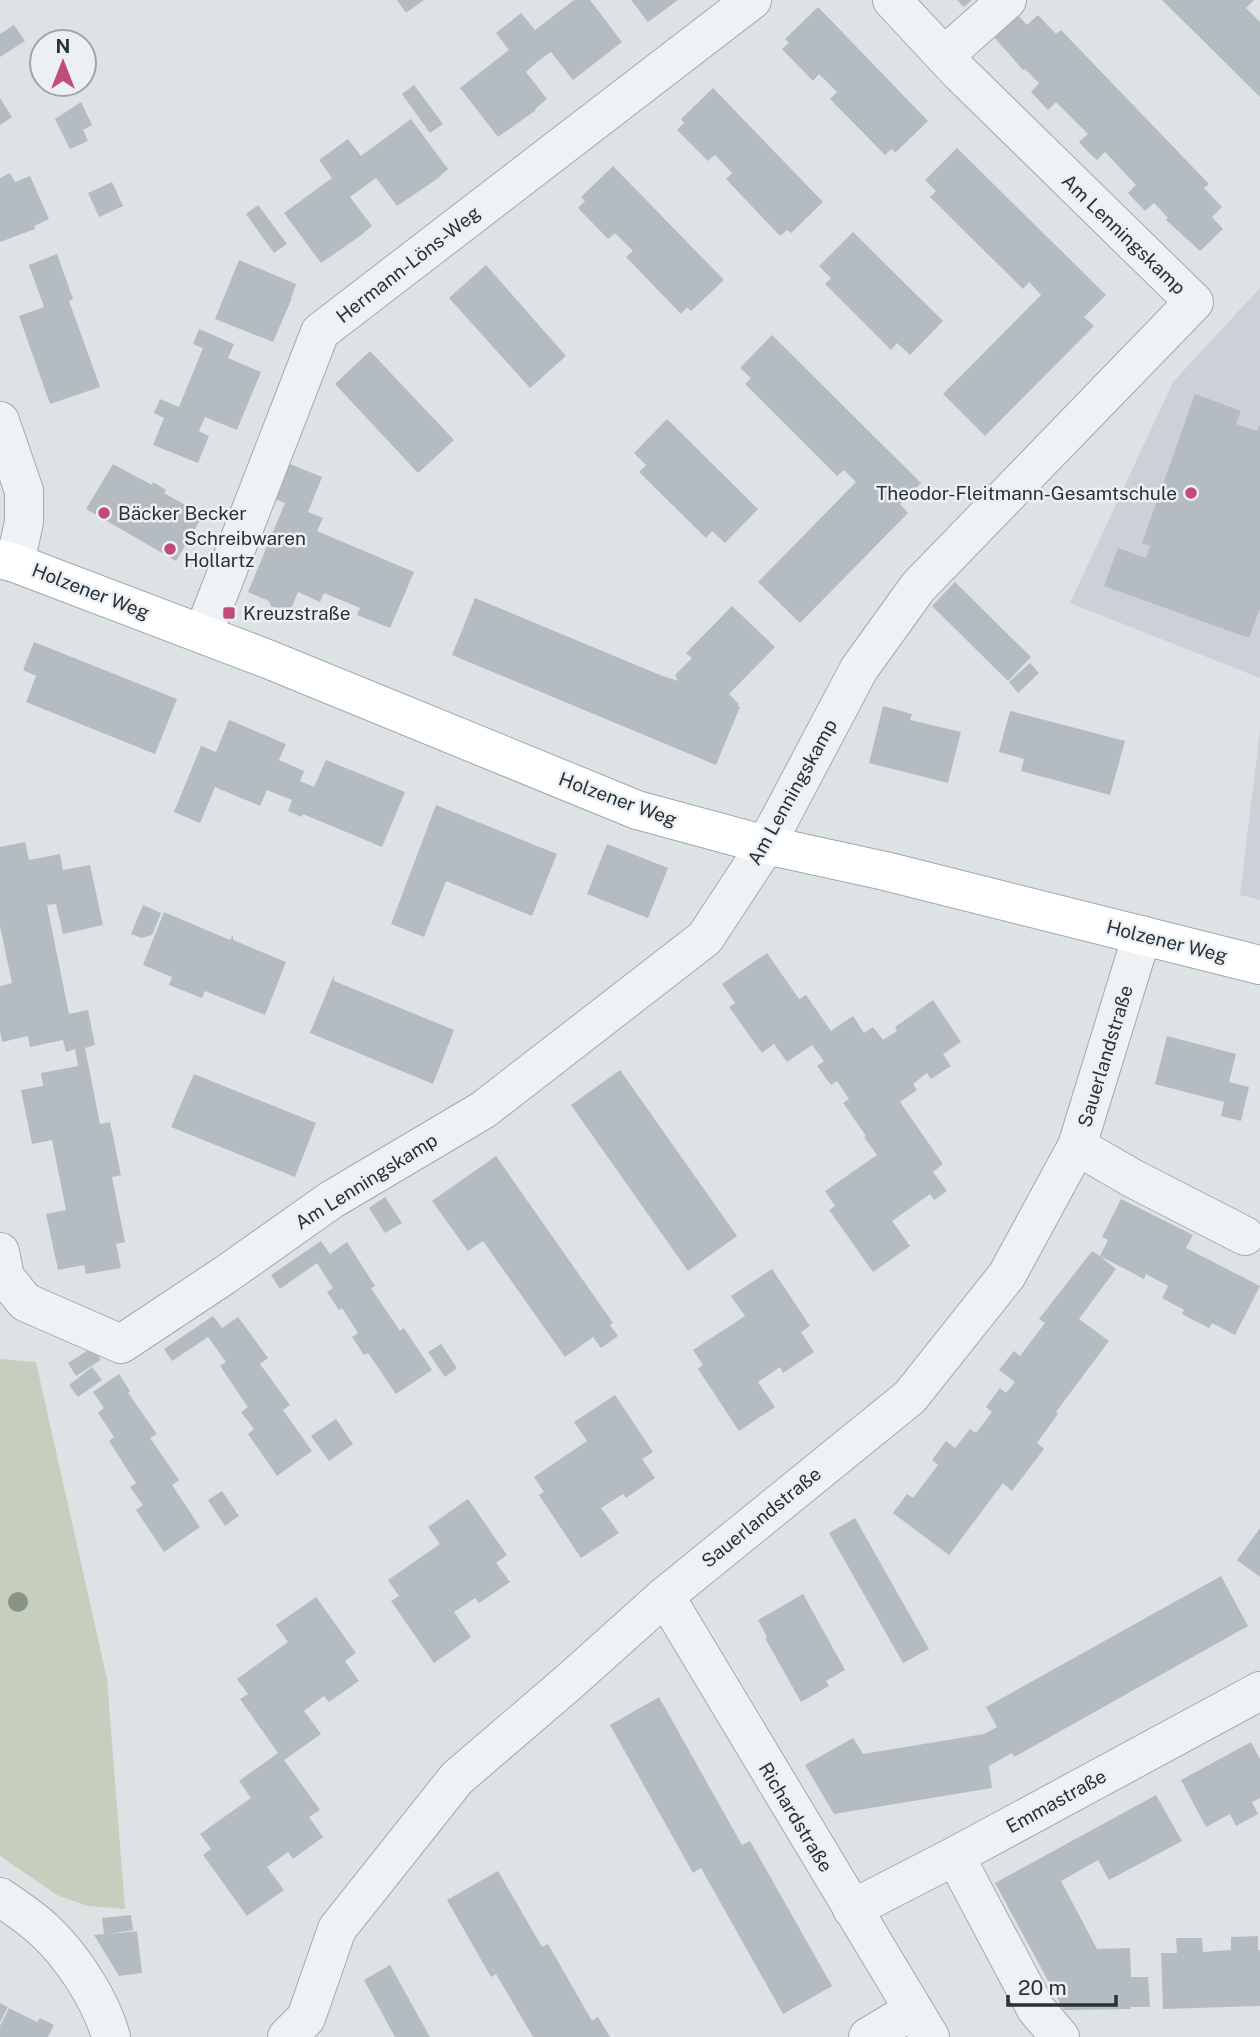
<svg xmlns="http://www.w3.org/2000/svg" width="1260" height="2037" font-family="'Public Sans',sans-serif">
<rect width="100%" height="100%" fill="#dde2e5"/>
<!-- built -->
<g fill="#cbd1d6">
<path d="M1260,288V678L1070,603L1173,382Z"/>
<path d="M1260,730V900L1240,895Z"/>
</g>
<!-- green -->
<path fill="#c6cebe" d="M0,1359L36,1362L107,1679L125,1909L88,1906L57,1895L0,1856Z"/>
<!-- building -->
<g fill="#b4bcc1">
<path d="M397,0H424L406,13Z"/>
<path d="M574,0H590L622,42L573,80L551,52L538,61L526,72L547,99L535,109L536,110L498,137L460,88L509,50L496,33L521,13L535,30Z"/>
<path d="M631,0H678L648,22Z"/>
<path d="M957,0H972L964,7Z"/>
<path d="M1162,0H1254L1246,8L1260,22V97Z"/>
<path d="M818,7L928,121L895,153L892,149L885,155L830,99L837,92L819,74L813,81L782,49L789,43L785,39Z"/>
<path d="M1016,13L1027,25L1038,15L1056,34L1061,30L1209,184L1204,188L1222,207L1212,217L1223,229L1200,251L1166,220L1168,218L1154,203L1145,211L1128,193L1136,185L1105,152L1097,160L1088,152L1079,142L1088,134L1056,102L1048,110L1031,92L1039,83L1025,69L1023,70L993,36Z"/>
<path d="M14,25L25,41L0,57V34Z"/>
<path d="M414,85L443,124L430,133L402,94Z"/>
<path d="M713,88L823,202L791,233L787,230L780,236L726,179L732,173L715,155L708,161L677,130L684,123L681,119Z"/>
<path d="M0,98L12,117L0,125Z"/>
<path d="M81,102L92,125L83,130L88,141L70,149L55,119Z"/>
<path d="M411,119L448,169L437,179L397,206L376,178L350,197L372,226L360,236L321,263L284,213L332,178L319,160L348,139L361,156Z"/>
<path d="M957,148L1106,295L1084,317L1094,326L985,436L943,394L1041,295L1029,282L1023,289L930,197L936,191L925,180Z"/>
<path d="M613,166L724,280L691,311L687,307L681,314L626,257L633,251L615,233L608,239L578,208L585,201L581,197Z"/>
<path d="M10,173L15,182L30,176L49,219L34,226L35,229L0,242V178Z"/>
<path d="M112,182L123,206L99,217L88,193Z"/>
<path d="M258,205L287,244L274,253L246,214Z"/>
<path d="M853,232L943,321L910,355L897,343L891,350L825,284L831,278L819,266Z"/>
<path d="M57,254L73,299L69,301L100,387L50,404L19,316L44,307L29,265Z"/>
<path d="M239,260L296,284L291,298H292L273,342L215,319Z"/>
<path d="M486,265L566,356L530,388L449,298Z"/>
<path d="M199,329L234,344L228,358L261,372L237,430L205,417L199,431L209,436L198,463L153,445L164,418L154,413L160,399L179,407L203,348L193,344Z"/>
<path d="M772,335L921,483L900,504L908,513L800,623L758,582L856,482L844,470L837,476L745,384L751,378L740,368Z"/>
<path d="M370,351L454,440L418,473L335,384Z"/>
<path d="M1195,394L1241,411L1236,424L1257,431L1260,425V608L1249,638L1104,586L1118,548L1146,558L1150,546L1142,543Z"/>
<path d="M667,419L758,509L725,543L712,531L706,538L639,472L646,465L634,453Z"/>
<path d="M285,462L322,477L308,512L323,518L317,531L414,572L390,628L357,615L360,608L324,593L320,602L298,592L291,609L283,611L271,606L269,601L248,592L285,503L270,497Z"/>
<path d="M113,464L152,485L153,482L166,490L164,493L203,515L176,561L86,509Z"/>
<path d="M955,582L1031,657L1008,681L932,606Z"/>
<path d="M475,598L660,675L678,681L675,675L692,658L686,653L732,606L775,647L729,694L739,704L737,706L740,707L716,765L452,655Z"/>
<path d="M34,642L177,699L155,754L26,702L36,676L23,670Z"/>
<path d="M1030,663L1039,673L1018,693L1009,682Z"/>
<path d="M883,706L912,714L910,720L961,732L948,783L869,763Z"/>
<path d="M1010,711L1125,741L1110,795L1021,771L1024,759L999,752Z"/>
<path d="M229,720L286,744L279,760L304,771L300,781L314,787L326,760L405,792L382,847L303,814L302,817L288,811L292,800L267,790L260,806L215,787L200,823L174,812L201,746L216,752Z"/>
<path d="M436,805L557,854L532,916L446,881L424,937L391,924Z"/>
<path d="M25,842L29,860L60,854L63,870L90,865L103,925L63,934L56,904L47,905L69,1014L88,1010L95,1045L85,1048L100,1124L110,1122L121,1175L112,1177L125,1242L116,1244L121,1268L86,1274L84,1265L58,1270L46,1214L66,1210L52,1140L32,1144L21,1090L43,1086L41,1073L78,1066L75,1049L66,1052L63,1040L30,1047L28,1036L2,1042L0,1031V986L12,983L0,926V847Z"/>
<path d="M607,844L668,868L648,918L587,894Z"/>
<path d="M143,905L161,913L152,935L142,938L131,934Z"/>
<path d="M164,912L230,940L233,935V940L286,962L265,1015L205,991L202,998L169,985L172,977L143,965Z"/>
<path d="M767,953L799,999L806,995L831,1031L853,1016L864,1033L873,1027L883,1040L897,1031L895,1027L933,1000L961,1042L943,1054L951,1066L931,1079L927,1073L913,1084L917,1090L900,1102L943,1164L933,1172L947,1191L934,1200L930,1194L892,1221L910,1246L873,1272L829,1210L835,1206L825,1191L877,1155L864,1137L866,1136L843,1103L849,1099L837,1081L831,1085L817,1066L824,1061L812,1045L787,1062L774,1044L762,1053L729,1007L735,1003L722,984Z"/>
<path d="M334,975V981L454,1030L433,1084L310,1033Z"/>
<path d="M1167,1036L1236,1054L1229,1082L1249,1087L1241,1121L1221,1116L1224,1102L1155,1084Z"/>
<path d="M620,1070L737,1236L688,1271L571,1105Z"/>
<path d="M194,1074L316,1123L295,1177L171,1127Z"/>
<path d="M496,1156L613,1323L610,1325L618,1336L601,1348L593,1337L565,1357L483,1241L468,1251L432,1201Z"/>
<path d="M385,1197L402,1223L385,1233L369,1208Z"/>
<path d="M1121,1199L1193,1235L1186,1248L1260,1286L1235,1335L1212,1323L1209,1328L1182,1314L1184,1310L1162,1298L1168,1286L1146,1274L1144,1279L1100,1256L1116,1269L1079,1319L1109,1341L1056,1412L1058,1414L1037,1443L1044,1449L1012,1491L1003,1483L949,1555L893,1513L907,1494L913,1498L938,1465L932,1460L946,1441L955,1448L970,1429L976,1433L992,1412L986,1407L1000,1388L1006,1393L1015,1382L999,1370L1014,1351L1020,1356L1045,1323L1039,1319L1092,1251L1100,1256L1108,1240L1102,1237Z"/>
<path d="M321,1241L330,1254L347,1242L375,1286L371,1288L400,1331L404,1328L432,1370L396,1394L368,1353L364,1355L352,1337L358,1333L342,1308L339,1310L327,1292L333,1288L317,1263L280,1289L271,1275Z"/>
<path d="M772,1269L810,1326L801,1332L814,1352L783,1373L780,1367L758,1382L775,1407L739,1431L698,1369L703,1365L693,1350L745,1316L731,1296Z"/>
<path d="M213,1316L222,1328L238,1317L268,1358L260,1364L290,1405L283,1410L312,1451L277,1476L248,1434L254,1429L241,1412L248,1407L220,1366L226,1362L208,1337L172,1361L164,1349Z"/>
<path d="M441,1344L457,1368L445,1377L428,1352Z"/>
<path d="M93,1347L101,1360L76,1376L68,1363Z"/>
<path d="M92,1367L102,1380L78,1397L69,1385Z"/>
<path d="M119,1374L130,1391L128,1393L157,1434L150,1438L179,1480L172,1485L200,1527L164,1552L136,1510L143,1505L130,1487L136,1483L109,1441L114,1437L98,1413L104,1408L93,1392Z"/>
<path d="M615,1395L653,1452L642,1459L655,1478L626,1498L623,1494L601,1508L619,1533L581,1558L539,1495L544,1492L534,1477L587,1441L574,1422Z"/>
<path d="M336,1419L353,1444L329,1461L311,1436Z"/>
<path d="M222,1491L239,1516L225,1526L208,1500Z"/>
<path d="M468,1499L507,1555L496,1563L510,1582L479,1603L475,1598L454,1612L471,1637L434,1663L391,1601L399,1596L388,1580L440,1544L428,1527Z"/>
<path d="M855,1518L929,1649L903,1663L829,1533Z"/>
<path d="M1260,1528V1577L1237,1560Z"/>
<path d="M1221,1576L1248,1626L1014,1757L1012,1753L989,1766L992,1788L834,1814L805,1765L853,1738L863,1754L984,1734L997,1727L986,1707Z"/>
<path d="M803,1594L845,1670L826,1681L829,1686L801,1702L765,1638L767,1637L758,1620Z"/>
<path d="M316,1597L356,1653L345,1661L359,1681L329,1702L324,1696L304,1711L321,1734L284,1760L320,1810L309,1817L323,1837L293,1859L288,1852L267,1867L284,1890L247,1916L203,1855L211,1849L200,1834L251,1798L239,1781L278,1753L240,1699L248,1694L237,1679L288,1642L276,1625Z"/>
<path d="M659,1697L742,1845L750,1841L832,1986L783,2014L701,1868L693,1873L610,1725Z"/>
<path d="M1251,1742L1260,1759V1798L1252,1802L1258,1814L1236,1826L1230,1814L1206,1827L1181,1780Z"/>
<path d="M1156,1795L1182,1841L1109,1880L1098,1860L1061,1881L1097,1949L1130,1948L1131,1977H1148L1150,2007H1130L1131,2009L1064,2010L995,1883Z"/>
<path d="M498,1871L542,1947L548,1944L592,2021L598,2017L610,2037H533L496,1974L491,1977L447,1900Z"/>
<path d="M131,1915L133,1930L108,1934L137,1931L142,1973L119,1976L94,1935L104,1934L102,1918Z"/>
<path d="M1258,1936V1950H1260V2006L1163,2009L1161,1953H1177L1176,1938H1202L1203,1952L1231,1950V1937Z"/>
<path d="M390,1965L430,2037H395L364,1980Z"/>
<path d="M0,2003L8,2007L0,2022Z"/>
<path d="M9,2008L37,2022L40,2018L54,2025L48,2037H0V2026Z"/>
</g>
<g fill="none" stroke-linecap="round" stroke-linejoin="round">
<defs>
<g id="minor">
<path d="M944,56L1007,0"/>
<path d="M0,421L24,491V522L15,563"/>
<path d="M203,634L320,332L752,0"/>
<path d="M1077,1146L1132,1178L1245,1236"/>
<path d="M0,1252L5,1277L25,1302L121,1344L225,1275L331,1200L483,1110L705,938L766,845L859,669L918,587L1194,302L959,72L892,0"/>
<path d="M665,1596L930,2037"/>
<path d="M955,1856L1036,2009L1060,2037"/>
<path d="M0,1897C15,1907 31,1918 44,1930C72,1956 101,2000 111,2037"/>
<path d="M852,1909L955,1856L1260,1691"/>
<path d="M287,2037L306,2018L337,1929L457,1778L569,1682L665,1596L910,1397L1007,1275L1077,1146L1142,935"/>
<path d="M868,2037L913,2010"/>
</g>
<path id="major" d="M0,559L15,563L270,660L637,810L766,845L885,871L1260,965"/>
</defs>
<!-- minor casing -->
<use href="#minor" stroke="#a3aaae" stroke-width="40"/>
<!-- major casing -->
<use href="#major" stroke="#9da8af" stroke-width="40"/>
<!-- minor -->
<use href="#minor" stroke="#eff2f4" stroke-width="38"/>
<!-- major -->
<use href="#major" stroke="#fff" stroke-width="38"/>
</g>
<!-- trees -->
<circle fill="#889485" cx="18" cy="1602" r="10"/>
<!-- markers -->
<g fill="#c04c77" stroke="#ecf0f3" stroke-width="2.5">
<circle cx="1191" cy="493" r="7"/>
<circle cx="104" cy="513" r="7"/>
<circle cx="170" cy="549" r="7"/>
<rect x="222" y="606" width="14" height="14" rx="3.5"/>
</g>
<g text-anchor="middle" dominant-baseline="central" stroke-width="5" stroke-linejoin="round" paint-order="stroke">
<!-- street labels -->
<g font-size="19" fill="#28323a" stroke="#ecf0f3">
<text transform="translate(1124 234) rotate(44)">Am Lenningskamp</text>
<text transform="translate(408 264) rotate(-38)">Hermann-Löns-Weg</text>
<text transform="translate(91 591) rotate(21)">Holzener Weg</text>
<text transform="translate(792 792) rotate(-61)">Am Lenningskamp</text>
<text transform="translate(618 799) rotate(20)">Holzener Weg</text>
<text transform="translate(1167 941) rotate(14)">Holzener Weg</text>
<text transform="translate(1105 1056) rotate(-73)">Sauerlandstraße</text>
<text transform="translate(366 1181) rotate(-32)">Am Lenningskamp</text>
<text transform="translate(761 1517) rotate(-39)">Sauerlandstraße</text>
<text transform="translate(1056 1801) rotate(-29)">Emmastraße</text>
<text transform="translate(796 1817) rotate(59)">Richardstraße</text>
</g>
<!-- poi labels -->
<g font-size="19" fill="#28323a" stroke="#ecf0f3" text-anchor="start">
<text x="1177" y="493" text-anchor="end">Theodor-Fleitmann-Gesamtschule</text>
<text x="118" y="513">Bäcker Becker</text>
<text x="184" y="538">Schreibwaren<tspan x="184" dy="22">Hollartz</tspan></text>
<text x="243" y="613">Kreuzstraße</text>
</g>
</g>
<!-- north arrow -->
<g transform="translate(63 63)"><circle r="33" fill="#ecf0f3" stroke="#9ea4a9" stroke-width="2"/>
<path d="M0-5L12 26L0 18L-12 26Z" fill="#c04c77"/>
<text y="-10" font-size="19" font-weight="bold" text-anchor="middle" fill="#28323a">N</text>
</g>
<!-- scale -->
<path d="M1008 1995v10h108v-10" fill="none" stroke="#28323a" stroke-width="3.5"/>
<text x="1018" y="1995" font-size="21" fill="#28323a" stroke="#ecf0f3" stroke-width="5" paint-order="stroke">20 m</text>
</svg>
